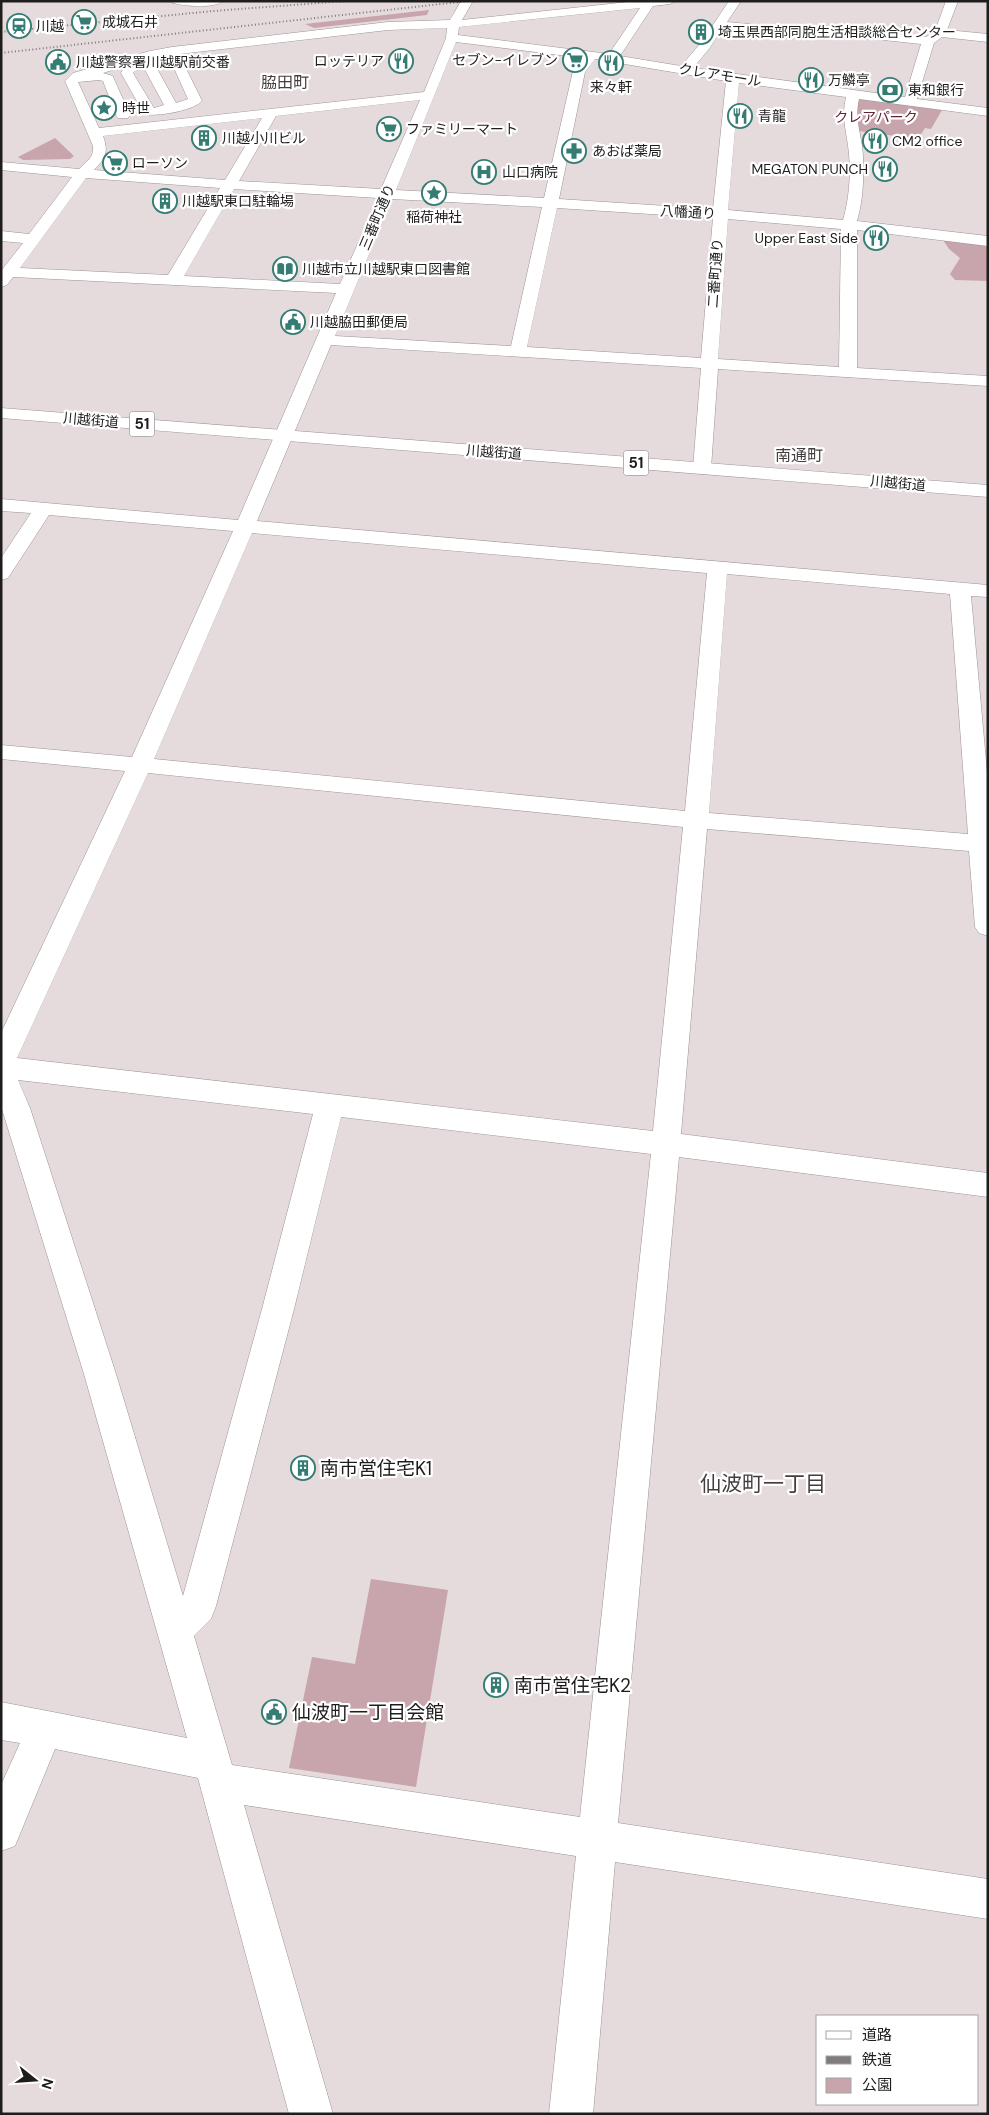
<svg xmlns="http://www.w3.org/2000/svg" width="989" height="2115" font-family="'DM Sans','Noto Sans JP',sans-serif">
<rect width="100%" height="100%" fill="#e5dbdd"/>
<!-- green -->
<g fill="#c8a5ac">
<path d="M429,10L427,15L314,28L305,24Z"/>
<path d="M857,97L942,110L931,129L925,128L918,139L858,131L856,112Z"/>
<path d="M55,138L74,156L70,159L23,160L18,157Z"/>
<path d="M943,240L975,243L988,247V281L955,280L950,274L960,258L949,249Z"/>
<path d="M371,1579L448,1590L416,1787L289,1768L312,1657L355,1664Z"/>
</g>
<g fill="none" stroke-linecap="round" stroke-linejoin="round">
<defs>
<g id="minor">
<path d="M171,1H223C214,9 184,6 173,3Z"/>
<path d="M461,1H473L462,20L637,1H676L670,4L653,6L620,56L681,66L700,44L729,1H741L727,22L821,31L822,27L826,26L926,37L935,31L946,1H958L947,30L988,34V42L942,37L934,43L917,99L988,108V116L859,99C854,120 862,135 863,156C864,177 863,201 857,221L988,236V246L857,230V368L988,376V386L718,369L711,468L709,472L702,474L695,472L693,468L701,368L331,345L257,521L988,585V597L971,596L988,783V936L979,933L975,927L969,851L707,829L681,1134L988,1173V1197L679,1157L618,1823L988,1879V1919L615,1862L593,2114H549L576,1856L244,1805L333,2114H289L198,1778L55,1749L15,1846L1,1851V1785L20,1743L1,1740V1702L187,1738L84,1374L1,1106V1033L125,771L1,759V745L132,757L233,531L49,515L8,578L1,580V558L31,513L1,511V499L238,520L336,293L13,277L7,285L1,287V271L23,243L1,241V231L29,234L72,177L1,170V162L79,169C87,161 94,158 93,146L65,81L73,73L150,51L172,47L388,22L450,20ZM640,8L609,54L458,35L459,27ZM447,28L446,38L424,92L99,128L78,82L99,80L103,81L116,115L118,118H128L130,115L114,79L113,76L103,73L125,66L121,73L144,114C155,117 193,111 202,101L179,54L388,30ZM722,29L823,39L827,38L828,34L921,44L905,97L693,68L709,49ZM456,42L583,58L573,71L544,198L396,190ZM168,55L188,99L176,103L155,65L158,62L153,58ZM595,59L726,81L713,209L559,199L585,72ZM144,68L164,105L154,108L133,73L135,71ZM739,83L846,97C841,119 847,132 849,154C851,175 849,200 843,220L728,210ZM420,100L381,189L239,181L276,116ZM262,118L225,180L94,170C105,159 109,152 103,136ZM86,178L220,188L168,275L20,268ZM234,189L378,198L340,284L184,276ZM392,199L542,207L511,346L335,336ZM557,208L713,218L701,358L527,347ZM728,219L841,229L839,367L718,359ZM252,533L707,573L685,811L154,759ZM727,574L950,594L968,834L709,813ZM148,773L683,827L653,1131L17,1058ZM18,1080L313,1114L262,1309L183,1596L116,1374L30,1108ZM341,1117L651,1154L580,1817L232,1765L194,1636L211,1619L216,1606L294,1309Z"/>
</g>
<path id="major" d="M1,408L988,485V497L1,418Z"/>
</defs>
<!-- minor casing -->
<use href="#minor" stroke="#9c9394" stroke-width="1"/>
<!-- major casing -->
<use href="#major" stroke="#9c9394" stroke-width="1"/>
<!-- minor -->
<use href="#minor" fill="#fff" fill-rule="evenodd"/>
<!-- major -->
<use href="#major" fill="#fff" fill-rule="evenodd"/>
<!-- rail -->
<g stroke="#817b7c" stroke-width="2" stroke-dasharray="1 2.5" stroke-linecap="butt">
<path d="M1,32L213,11L346,1"/>
<path d="M1,53L468,1"/>
</g>
</g>
<!-- icons -->
<defs>
<symbol id="supermarket-ring" viewBox="-11 -11 22 22"><circle r="9.5" fill="#fff" stroke="#357c73" stroke-width="1.5"/><path d="M-6-5.5h2.5l.6 2H6L4.5 2H-2.5L-4.4-4H-6ZM-1.5 3.2a1.3 1.3 0 1 0 .1 0ZM3 3.2a1.3 1.3 0 1 0 .1 0Z" fill="#357c73"/></symbol>
<symbol id="station-ring" viewBox="-11 -11 22 22"><circle r="9.5" fill="#fff" stroke="#357c73" stroke-width="1.5"/><path d="M-3-6H3Q5-6 5-4V2Q5 4 3 4L4.5 6H3L1.5 4h-3L-3 6H-4.5L-3 4Q-5 4-5 2V-4Q-5-6-3-6ZM-3.5-4v3h7v-3ZM-3.5 1v1.5H-2V1ZM2 1v1.5H3.5V1Z" fill="#357c73"/></symbol>
<symbol id="building-ring" viewBox="-11 -11 22 22"><circle r="9.5" fill="#fff" stroke="#357c73" stroke-width="1.5"/><path d="M-4-6H4V6H1V3H-1V6H-4ZM-2.5-4.3h1.7v1.8h-1.7ZM.8-4.3h1.7v1.8H.8ZM-2.5-1h1.7V.8h-1.7ZM.8-1h1.7V.8H.8Z" fill="#357c73"/></symbol>
<symbol id="restaurant-ring" viewBox="-11 -11 22 22"><circle r="9.5" fill="#fff" stroke="#357c73" stroke-width="1.5"/><path d="M-5-6h1v4h1v-4h1v4h1v-4h1v5L-1.5 .5V6h-2V.5L-5-1ZM5-6V6H3V1.5H1.5Q1.5-4 5-6Z" fill="#357c73"/></symbol>
<symbol id="civic-ring" viewBox="-11 -11 22 22"><circle r="9.5" fill="#fff" stroke="#357c73" stroke-width="1.5"/><path d="M-.6-6.5H3V-4.5H.6V-3L4-1V1h2V6H-6V1h2V-1L-.6-3ZM-1.2 2.5V6h2.4V2.5Z" fill="#357c73"/></symbol>
<symbol id="bank-ring" viewBox="-11 -11 22 22"><circle r="9.5" fill="#fff" stroke="#357c73" stroke-width="1.5"/><path d="M-6-4H6V4H-6ZM0-2.3a2.3 2.3 0 1 0 0 4.6a2.3 2.3 0 1 0 0-4.6Z" fill="#357c73"/></symbol>
<symbol id="sight-ring" viewBox="-11 -11 22 22"><circle r="9.5" fill="#fff" stroke="#357c73" stroke-width="1.5"/><path d="M0-6L1.8-2.2L6-1.7L2.9 1.2L3.7 5.4L0 3.3L-3.7 5.4L-2.9 1.2L-6-1.7L-1.8-2.2Z" fill="#357c73"/></symbol>
<symbol id="pharmacy-ring" viewBox="-11 -11 22 22"><circle r="9.5" fill="#fff" stroke="#357c73" stroke-width="1.5"/><path d="M-2-6h4v4h4v4h-4v4h-4v-4h-4v-4h4Z" fill="#357c73"/></symbol>
<symbol id="hospital-ring" viewBox="-11 -11 22 22"><circle r="9.5" fill="#fff" stroke="#357c73" stroke-width="1.5"/><path d="M-5-5h3v3.5h4V-5h3V5h-3V1.5h-4V5h-3Z" fill="#357c73"/></symbol>
<symbol id="library-ring" viewBox="-11 -11 22 22"><circle r="9.5" fill="#fff" stroke="#357c73" stroke-width="1.5"/><path d="M-6-4Q-3-5.5-.7-3.5V5Q-3 3-6 4ZM6-4Q3-5.5 .7-3.5V5Q3 3 6 4Z" fill="#357c73"/></symbol>
</defs>
<g fill-rule="evenodd">
<use href="#supermarket-ring" x="70" y="8" width="28" height="28"/>
<use href="#station-ring" x="5" y="12" width="28" height="28"/>
<use href="#building-ring" x="687" y="18" width="28" height="28"/>
<use href="#supermarket-ring" x="561" y="46" width="28" height="28"/>
<use href="#restaurant-ring" x="387" y="47" width="28" height="28"/>
<use href="#civic-ring" x="44" y="48" width="28" height="28"/>
<use href="#restaurant-ring" x="597" y="49" width="28" height="28"/>
<use href="#restaurant-ring" x="797" y="66" width="28" height="28"/>
<use href="#bank-ring" x="876" y="76" width="28" height="28"/>
<use href="#sight-ring" x="90" y="94" width="28" height="28"/>
<use href="#restaurant-ring" x="726" y="102" width="28" height="28"/>
<use href="#supermarket-ring" x="375" y="115" width="28" height="28"/>
<use href="#building-ring" x="190" y="124" width="28" height="28"/>
<use href="#restaurant-ring" x="861" y="127" width="28" height="28"/>
<use href="#pharmacy-ring" x="560" y="137" width="28" height="28"/>
<use href="#supermarket-ring" x="101" y="149" width="28" height="28"/>
<use href="#restaurant-ring" x="871" y="155" width="28" height="28"/>
<use href="#hospital-ring" x="470" y="158" width="28" height="28"/>
<use href="#sight-ring" x="420" y="179" width="28" height="28"/>
<use href="#building-ring" x="151" y="187" width="28" height="28"/>
<use href="#restaurant-ring" x="862" y="224" width="28" height="28"/>
<use href="#library-ring" x="271" y="255" width="28" height="28"/>
<use href="#civic-ring" x="279" y="308" width="28" height="28"/>
<use href="#building-ring" x="289" y="1454" width="28" height="28"/>
<use href="#building-ring" x="482" y="1671" width="28" height="28"/>
<use href="#civic-ring" x="260" y="1698" width="28" height="28"/>
</g>
<g text-anchor="middle" dominant-baseline="central" stroke-width="4.5" stroke-linejoin="round" paint-order="stroke">
<!-- far-poi labels -->
<g font-size="14" fill="#1f1c1c" stroke="#fff" text-anchor="start">
<text x="102" y="22">成城石井</text>
<text x="36" y="26">川越</text>
<text x="718" y="32">埼玉県西部同胞生活相談総合センター</text>
<text x="558" y="60" text-anchor="end">セブン-イレブン</text>
<text x="384" y="61" text-anchor="end">ロッテリア</text>
<text x="76" y="62">川越警察署川越駅前交番</text>
<text x="828" y="80">万鱗亭</text>
<text x="611" y="87" text-anchor="middle">来々軒</text>
<text x="908" y="90">東和銀行</text>
<text x="122" y="108">時世</text>
<text x="758" y="116">青龍</text>
<text x="406" y="129">ファミリーマート</text>
<text x="222" y="138">川越小川ビル</text>
<text x="892" y="141">CM2 office</text>
<text x="592" y="151">あおば薬局</text>
<text x="132" y="163">ローソン</text>
<text x="868" y="169" text-anchor="end">MEGATON PUNCH</text>
<text x="502" y="172">山口病院</text>
<text x="182" y="201">川越駅東口駐輪場</text>
<text x="434" y="217" text-anchor="middle">稲荷神社</text>
<text x="858" y="238" text-anchor="end">Upper East Side</text>
<text x="302" y="269">川越市立川越駅東口図書館</text>
<text x="310" y="322">川越脇田郵便局</text>
</g>
<!-- far-street labels -->
<g font-size="14" fill="#1f1c1c" stroke="#fff">
<text transform="translate(720 75) rotate(9)">クレアモール</text>
<text transform="translate(688 212) rotate(3)">八幡通り</text>
<text transform="translate(377 217) rotate(-67)">三番町通り</text>
<text transform="translate(715 273) rotate(-86)">二番町通り</text>
<text transform="translate(91 420) rotate(5)">川越街道</text>
<text transform="translate(494 452) rotate(4)">川越街道</text>
<text transform="translate(898 483) rotate(5)">川越街道</text>
</g>
<!-- far-park labels -->
<g font-size="14" fill="#642135" stroke="#fff">
<text x="876" y="117">クレアパーク</text>
</g>
<!-- shield labels -->
<g fill="#fff" stroke="#626060" stroke-width="1">
<rect x="129.5" y="411.5" width="25" height="25" rx="4"/>
<rect x="623.5" y="450.5" width="25" height="25" rx="4"/>
</g>
<g font-size="15" font-weight="bold" fill="#1f1c1c">
<text x="142" y="424">51</text>
<text x="636" y="463">51</text>
</g>
<!-- far-quarter labels -->
<g font-size="16" fill="#453e3f" stroke="#fff">
<text x="285" y="82">脇田町</text>
<text x="799" y="455">南通町</text>
</g>
<!-- near-poi labels -->
<g font-size="19" fill="#1f1c1c" stroke="#fff" text-anchor="start">
<text x="320" y="1468">南市営住宅K1</text>
<text x="514" y="1685">南市営住宅K2</text>
<text x="292" y="1712">仙波町一丁目会館</text>
</g>
<!-- near-neighbourhood labels -->
<g font-size="21" fill="#453e3f" stroke="#fff">
<text x="763" y="1484">仙波町一丁目</text>
</g>
</g>
<!-- border -->
<rect width="989" height="2115" fill="none" stroke="#1f1c1c" stroke-width="5"/>
<!-- legend -->
<rect x="816" y="2015" width="162" height="90" fill="#ffffff" stroke="#a5a4a4"/>
<rect x="826" y="2031" width="25" height="8" fill="#ffffff" stroke="#a5a4a4"/>
<text x="862" y="2040" font-size="15" fill="#1f1c1c">道路</text>
<rect x="826" y="2056" width="25" height="8" fill="#817b7c" stroke="#a5a4a4"/>
<text x="862" y="2065" font-size="15" fill="#1f1c1c">鉄道</text>
<rect x="826" y="2078" width="25" height="15" fill="#c8a5ac" stroke="#a5a4a4"/>
<text x="862" y="2090" font-size="15" fill="#1f1c1c">公園</text>
<!-- north arrow -->
<g transform="translate(35 2080) rotate(107)" stroke="#ffffff" stroke-width="4" paint-order="stroke">
<path d="M0-4L9 19L0 12L-9 19Z" fill="#1f1c1c"/>
<text y="-8" font-size="14" font-weight="bold" text-anchor="middle" fill="#1f1c1c">N</text>
</g>
</svg>
